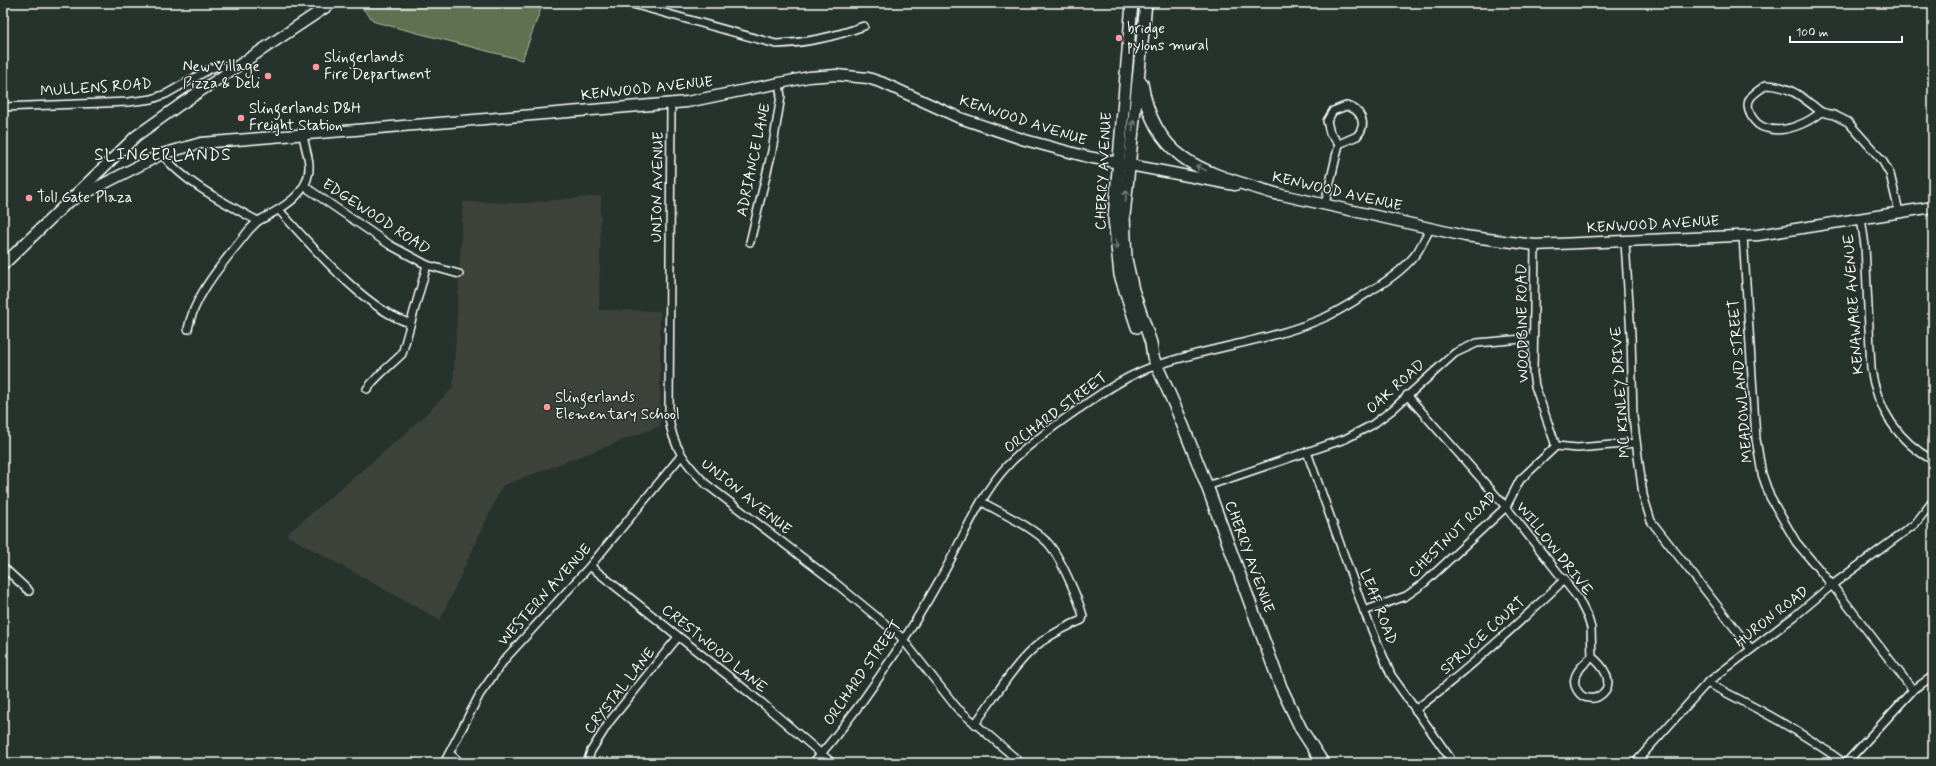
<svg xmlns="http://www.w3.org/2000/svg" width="1936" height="766" font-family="Mynerve,sans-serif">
<rect width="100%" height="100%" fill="#26332d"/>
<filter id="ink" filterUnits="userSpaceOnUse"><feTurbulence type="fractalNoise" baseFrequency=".025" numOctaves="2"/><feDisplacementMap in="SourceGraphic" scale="8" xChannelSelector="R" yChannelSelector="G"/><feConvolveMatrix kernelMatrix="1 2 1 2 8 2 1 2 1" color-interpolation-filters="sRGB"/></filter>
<g filter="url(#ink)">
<!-- built -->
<path fill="#3c433a" d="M601,196L599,310L660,311V426L502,486L440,620L286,535L405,434L453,388L463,202L523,203Z"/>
<!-- green -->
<path fill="#607051" stroke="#b0b8a8" d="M543,3L522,60L375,22L358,4Z"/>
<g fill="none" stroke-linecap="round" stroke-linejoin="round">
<defs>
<g id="street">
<path d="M629,3L776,44C807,43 834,37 864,26"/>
<path d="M1766,85C1789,85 1804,98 1821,112C1808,123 1784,134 1766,128C1754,125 1743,108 1751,97C1755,92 1761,89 1766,85Z"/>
<path d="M671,103L669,417C672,446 686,464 706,484L833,581L900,636L957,708L1021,763"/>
<path d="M1346,106C1361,109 1368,124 1357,136L1339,144L1330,133L1327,121L1333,111Z"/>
<path d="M3,107L128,102L152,99L166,94L210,69L218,66L227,68L230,71"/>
<path d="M1821,112L1834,115L1848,122L1882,160L1890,174L1899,212"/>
<path d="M162,154C184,183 227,204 258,221C281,209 311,194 309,164C308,154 304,144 303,134"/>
<path d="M304,186L390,245L427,265L459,274"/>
<path d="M1325,204L1339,144"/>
<path d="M279,210C310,244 366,311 410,323"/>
<path d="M1861,218L1865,246L1871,369C1877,408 1898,442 1933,460"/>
<path d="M1743,236L1756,439L1762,474L1770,497L1796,542L1832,585L1913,690"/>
<path d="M750,242L772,151L781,96L779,84"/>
<path d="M1625,242L1631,335L1633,417L1643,495L1651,521L1751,649"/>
<path d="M1535,245L1533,373L1535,386L1556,446"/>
<path d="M188,329C195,292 226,260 249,230L258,221"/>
<path d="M367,389C378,374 389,367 402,354L427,265"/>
<path d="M1407,395L1506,507L1578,598L1588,618L1591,628L1592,657C1582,665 1569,677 1577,690C1580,695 1583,698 1589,698C1594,699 1599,697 1603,693C1615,681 1602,665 1592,657"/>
<path d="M1307,452L1364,611L1391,675L1450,758"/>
<path d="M1207,486L1345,439L1372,425L1392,410L1455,353L1477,343L1533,338"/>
<path d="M590,566L762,703L832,763"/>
<path d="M3,567L29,591"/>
<path d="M1364,611L1406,596L1423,584L1506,507L1520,480L1556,446L1577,448L1636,443"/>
<path d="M1707,683C1755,707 1801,731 1844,763"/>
<path d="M1415,710C1468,670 1517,625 1565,579"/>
<path d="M975,724C995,697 1014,663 1041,642C1054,633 1067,626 1082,620L1083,616C1079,600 1059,554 1047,542C1029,525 1003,514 982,502"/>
<path d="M450,754L461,763"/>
<path d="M444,763L480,694L505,659L590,566L681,456"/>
<path d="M587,763L591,751L610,721L678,637"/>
<path d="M813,763C864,705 906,640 944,572C963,538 980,495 1007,466C1024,448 1057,424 1077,410C1102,393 1127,375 1155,366C1212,346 1273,341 1328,316C1344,308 1358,299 1372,290C1389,280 1407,267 1418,251C1422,244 1426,236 1430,229"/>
<path d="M1635,763L1707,683L1795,616L1832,585L1915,524L1933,501"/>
<path d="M1846,763L1913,690L1933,676"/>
</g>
<g id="secondary">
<path d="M1269,192L1465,236L1535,245L1758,235L1933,207"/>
<path d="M70,201L162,154L201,143L687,102L809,77L836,75L868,78L883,83L960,118L1025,140L1088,157L1235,185"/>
<path d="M3,265L136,136L181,104L332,3"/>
</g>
<g id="primary">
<path d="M1132,3L1114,218L1120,275L1137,327"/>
<path d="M1146,3L1124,216L1126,259L1133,290L1151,343L1153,357L1178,413L1207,486L1281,687L1301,729L1323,763"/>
<path d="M1142,83C1155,165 1209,173 1277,194"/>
</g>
</defs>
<!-- street casing -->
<use href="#street" stroke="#fff" stroke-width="10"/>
<!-- secondary casing -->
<use href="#secondary" stroke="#fff" stroke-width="13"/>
<!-- primary casing -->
<use href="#primary" stroke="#fff" stroke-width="14"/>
<!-- street -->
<use href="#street" stroke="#26332d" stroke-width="7"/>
<!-- secondary -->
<use href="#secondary" stroke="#26332d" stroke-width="10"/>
<!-- primary -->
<use href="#primary" stroke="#26332d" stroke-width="11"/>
</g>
<!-- one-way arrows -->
<defs><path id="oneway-shaft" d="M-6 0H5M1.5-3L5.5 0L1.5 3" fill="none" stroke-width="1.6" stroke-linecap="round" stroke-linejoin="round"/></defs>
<g stroke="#727a76">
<use href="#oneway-shaft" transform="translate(1133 126) rotate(-83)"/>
<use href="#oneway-shaft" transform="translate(1201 168) rotate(-154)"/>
<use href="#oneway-shaft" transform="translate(1126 196) rotate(-85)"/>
<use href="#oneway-shaft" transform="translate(1116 244) rotate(85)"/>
</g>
</g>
<!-- markers -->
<g fill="#ff9aa2" stroke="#26332d" stroke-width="1.5">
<circle cx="1119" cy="38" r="4"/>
<circle cx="316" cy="67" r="4"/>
<circle cx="268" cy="76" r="4"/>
<circle cx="241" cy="118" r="4"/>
<circle cx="29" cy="198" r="4"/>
<circle cx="547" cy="407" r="4"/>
</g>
<g text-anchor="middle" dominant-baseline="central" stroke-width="3" stroke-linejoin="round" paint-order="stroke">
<!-- poi labels -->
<g font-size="15" fill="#fff" stroke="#26332d" text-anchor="start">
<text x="1127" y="29">bridge<tspan x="1127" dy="17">pylons mural</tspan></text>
<text x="324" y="58">Slingerlands<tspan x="324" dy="17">Fire Department</tspan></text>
<text x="260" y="67" text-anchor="end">New Village<tspan x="260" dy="17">Pizza &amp; Deli</tspan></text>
<text x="249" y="109">Slingerlands D&amp;H<tspan x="249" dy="17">Freight Station</tspan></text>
<text x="37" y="198">Toll Gate Plaza</text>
<text x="555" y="398">Slingerlands<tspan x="555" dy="17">Elementary School</tspan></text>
</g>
<!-- street labels -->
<g font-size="15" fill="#fff" stroke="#26332d">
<text transform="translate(96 88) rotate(-4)">MULLENS ROAD</text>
<text transform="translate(647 89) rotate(-6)">KENWOOD AVENUE</text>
<text transform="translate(1023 121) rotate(18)">KENWOOD AVENUE</text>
<text transform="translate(754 160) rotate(-78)">ADRIANCE LANE</text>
<text transform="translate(1104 171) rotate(-87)">CHERRY AVENUE</text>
<text transform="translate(658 187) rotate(-89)">UNION AVENUE</text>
<text transform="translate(1337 192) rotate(13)">KENWOOD AVENUE</text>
<text transform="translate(376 217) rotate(33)">EDGEWOOD ROAD</text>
<text transform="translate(1653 225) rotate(-3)">KENWOOD AVENUE</text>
<text transform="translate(1854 304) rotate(-94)">KENAWARE AVENUE</text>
<text transform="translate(1523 323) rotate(-91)">WOODBINE ROAD</text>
<text transform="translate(1741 381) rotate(-95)">MEADOWLAND STREET</text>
<text transform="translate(1396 387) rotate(-42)">OAK ROAD</text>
<text transform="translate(1621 392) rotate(-94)">MC KINLEY DRIVE</text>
<text transform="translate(1056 413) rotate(-37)">ORCHARD STREET</text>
<text transform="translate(746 497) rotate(39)">UNION AVENUE</text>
<text transform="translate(1453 535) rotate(-44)">CHESTNUT ROAD</text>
<text transform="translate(1554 549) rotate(52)">WILLOW DRIVE</text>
<text transform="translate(1249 557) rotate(70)">CHERRY AVENUE</text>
<text transform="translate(545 595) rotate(-48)">WESTERN AVENUE</text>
<text transform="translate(1378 607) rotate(69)">LEAF ROAD</text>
<text transform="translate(1772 617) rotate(-38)">HURON ROAD</text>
<text transform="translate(1483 636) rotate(-42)">SPRUCE COURT</text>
<text transform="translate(714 649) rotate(39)">CRESTWOOD LANE</text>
<text transform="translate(863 673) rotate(-55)">ORCHARD STREET</text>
<text transform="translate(620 691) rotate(-52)">CRYSTAL LANE</text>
</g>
<!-- quarter labels -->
<g font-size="17" letter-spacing="1" fill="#fff" stroke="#26332d">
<text x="163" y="155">SLINGERLANDS</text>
</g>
</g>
<!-- margin -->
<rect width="1936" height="766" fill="none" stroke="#26332d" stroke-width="16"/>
<rect x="8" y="8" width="1920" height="750" fill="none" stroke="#fff" stroke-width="1.5" filter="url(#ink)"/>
<!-- scale -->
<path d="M1790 36v6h112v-6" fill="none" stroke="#ffffff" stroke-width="2"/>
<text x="1796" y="36" font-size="12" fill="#ffffff" stroke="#26332d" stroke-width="3" paint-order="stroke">100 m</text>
</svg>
